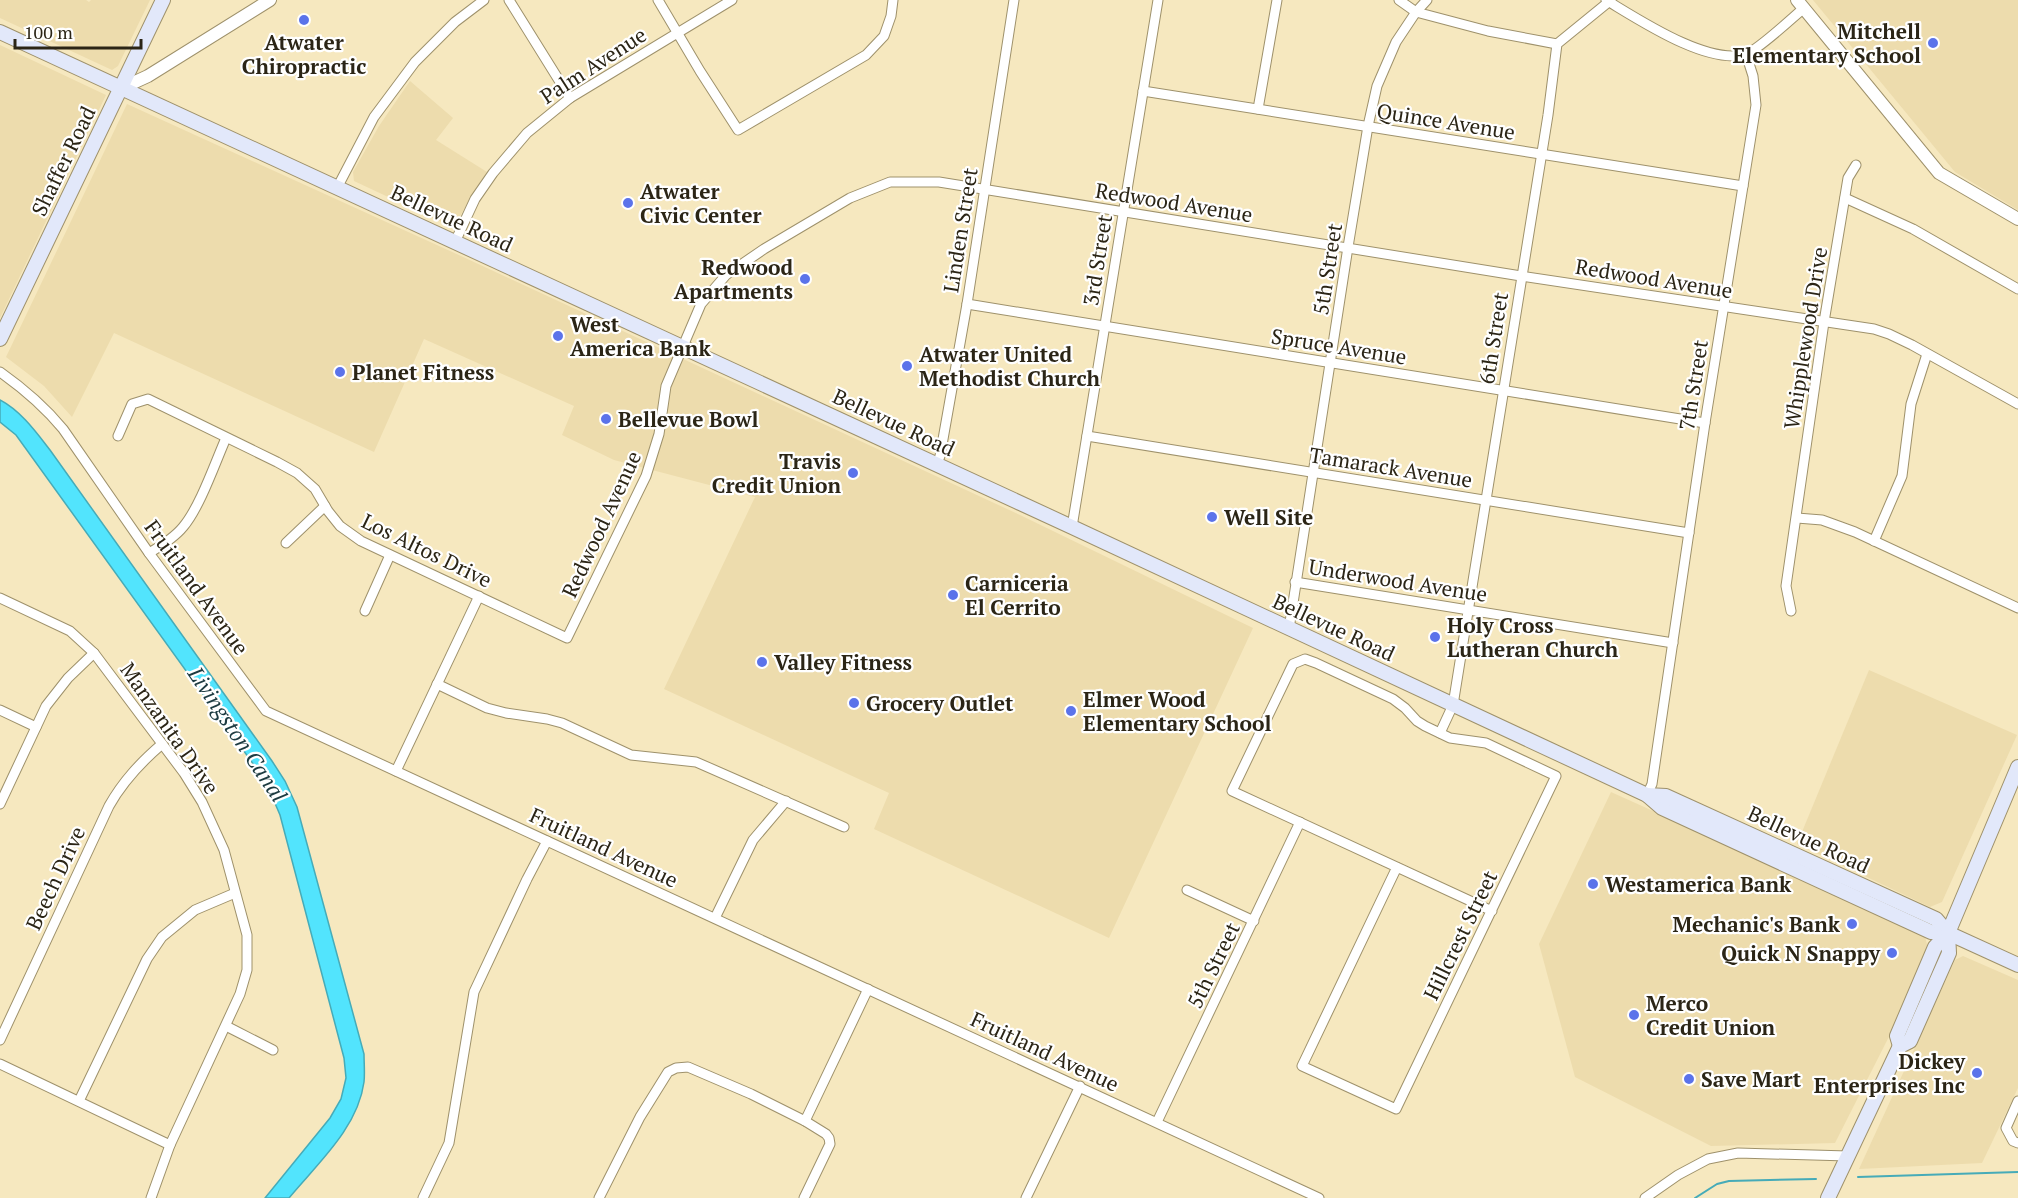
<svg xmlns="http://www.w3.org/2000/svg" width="2018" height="1198" font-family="'PT Serif',serif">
<rect width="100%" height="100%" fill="#f6e8bf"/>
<!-- built -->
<g fill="#eddcad">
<path d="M0,0H86L89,2L91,0H150L118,66L112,70L0,18Z"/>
<path d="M1813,0H2018V210L1955,172Z"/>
<path d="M0,45L106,95L0,318Z"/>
<path d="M410,81L453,118L436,140L487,172L455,224L448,225L354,181L353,172L379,126Z"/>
<path d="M127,104L461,256L1020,515L1253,628L1109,938L874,829L889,793L664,689L755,497L614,460L562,435L574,406L424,339L374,452L114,333L72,417L44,386L6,357Z"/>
<path d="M1869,670L2017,735L1942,902L1930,907L1797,844Z"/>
<path d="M1611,792L1924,933L1928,948L1901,1013L1835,1143L1711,1146L1575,1077L1539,944Z"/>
<path d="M1963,956L2018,980V1088L1982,1163L1859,1169L1955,960Z"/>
</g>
<!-- water -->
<path fill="#52e4fd" stroke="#46abb8" stroke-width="1.5" d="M0,400C21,411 36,432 50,450L272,761L285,781L297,807L364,1054C364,1063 365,1073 364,1082C358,1128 317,1164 289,1198H265L330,1118L341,1099L346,1078L344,1058L280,815L271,794L259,772L16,435L0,422Z"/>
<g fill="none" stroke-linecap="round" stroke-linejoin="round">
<!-- stream -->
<g stroke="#46abb8" stroke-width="2">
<path d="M1858,1177L2018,1172"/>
<path d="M1695,1198L1717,1184L1729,1181L1816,1179"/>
</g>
<defs>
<g id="minor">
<path d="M509,0L570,98"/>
<path d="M658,0L700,71L738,130L866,55L884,36L891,16L893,0"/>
<path d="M1399,0L1416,12L1488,31L1557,44"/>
<path d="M1606,0C1638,19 1708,66 1746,54C1758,50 1791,19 1804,8"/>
<path d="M1143,91L1743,186"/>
<path d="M1258,109L1277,0"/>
<path d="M337,188L374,117L415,62L455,22L484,0"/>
<path d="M1845,198L1913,229L2018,289"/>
<path d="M455,242L475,199L493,173L527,133L570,98L732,0"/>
<path d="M967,304L1705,423"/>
<path d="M0,372C24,389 44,406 63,429L149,553L266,711L1319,1198"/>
<path d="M118,436L132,404L148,399L277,462L297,473L315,489L328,511L340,526L361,541L567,638L646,476L659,434L666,386L701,304L726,275L764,249L850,198L890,182H939L1521,276L1874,329L1889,334L1912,345L2018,404"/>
<path d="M1087,436L1689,533"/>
<path d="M937,464L940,456L967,304L1014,0"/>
<path d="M1797,518L1822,520L1855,532L2018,608"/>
<path d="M1072,527L1158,0"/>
<path d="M1874,541L1902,476L1911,404L1927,354"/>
<path d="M286,543L325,506"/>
<path d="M149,553C161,546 174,538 183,527C200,507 215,463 226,438"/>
<path d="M1295,582L1673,643"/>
<path d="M0,598L70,631L94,653L184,773L202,802L224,850L247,935V970L240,994L170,1145L151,1198"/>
<path d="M365,611L390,555"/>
<path d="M1791,611L1786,586L1824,322L1848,178L1856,165"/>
<path d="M1289,629L1348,247L1368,126L1377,86L1396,42L1416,12L1427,0"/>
<path d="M437,684L487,708L506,713L547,719L562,723L631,755L696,762L844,827"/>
<path d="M0,710L36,727"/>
<path d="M1440,733L1453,705L1548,115L1557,44L1611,0"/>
<path d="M396,771L479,596"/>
<path d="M1647,795L1652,784L1705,423L1756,105L1753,76L1746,54"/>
<path d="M0,804L46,706L68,678L94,653"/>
<path d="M1397,867L1302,1066L1396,1109L1556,776L1486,743L1450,738L1425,726L1417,721L1405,708L1393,699L1316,663L1305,659L1293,664L1232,791L1492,911"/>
<path d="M1187,890L1254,921"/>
<path d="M715,918L753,840L786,801"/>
<path d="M226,1026L273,1050"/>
<path d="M0,1040L109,806C123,781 140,763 162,744"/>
<path d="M0,1064L170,1145"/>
<path d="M79,1101L147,959L162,937L195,910L235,893"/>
<path d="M2018,1101L2006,1128L2013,1141L2018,1143"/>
<path d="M805,1121L868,989"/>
<path d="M1157,1122L1300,822"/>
<path d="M423,1198L449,1143L474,992L527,879L547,841"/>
<path d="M599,1198L640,1117L668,1072L676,1068L688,1067L751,1094L805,1121L826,1134L829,1138L830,1144L804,1198"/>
<path d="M1026,1198L1080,1086"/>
<path d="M1645,1198L1678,1175L1708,1159L1738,1153L1848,1156"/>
</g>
<g id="tertiary">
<path d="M1797,0L1939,173L2018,219"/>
<path d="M122,88L148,76L270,0"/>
</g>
<g id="secondary">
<path d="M0,32L1072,527L1647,795L1662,808L1931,932L1948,933"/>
<path d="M0,339L163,0"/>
<path d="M1647,795L1666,796L1936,919L1948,933L2018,965"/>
<path d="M1900,1046L1897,1036L1935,947L1948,933L2018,767"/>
<path d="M1828,1198L1900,1046L1910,1041L1949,953L1948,933"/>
</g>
</defs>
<!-- minor casing -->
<use href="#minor" stroke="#9e916b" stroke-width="11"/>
<!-- tertiary casing -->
<use href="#tertiary" stroke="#9e916b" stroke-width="14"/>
<!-- secondary casing -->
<use href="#secondary" stroke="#9e916b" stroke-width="16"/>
<!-- minor -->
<use href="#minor" stroke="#fff" stroke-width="9"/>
<!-- tertiary -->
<use href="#tertiary" stroke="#fff" stroke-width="12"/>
<!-- secondary -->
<use href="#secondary" stroke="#e2e8fa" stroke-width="14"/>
</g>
<!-- markers -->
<g fill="#5b73ea" stroke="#fff" stroke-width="2">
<circle cx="304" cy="20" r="6"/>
<circle cx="1933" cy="43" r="6"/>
<circle cx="628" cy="203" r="6"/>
<circle cx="805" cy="279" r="6"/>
<circle cx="558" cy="336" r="6"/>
<circle cx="907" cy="366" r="6"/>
<circle cx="340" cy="372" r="6"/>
<circle cx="606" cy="419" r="6"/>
<circle cx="853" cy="473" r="6"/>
<circle cx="1212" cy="517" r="6"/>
<circle cx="953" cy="595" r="6"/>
<circle cx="1435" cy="637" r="6"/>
<circle cx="762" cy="662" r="6"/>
<circle cx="854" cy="703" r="6"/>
<circle cx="1071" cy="711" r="6"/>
<circle cx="1593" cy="884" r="6"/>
<circle cx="1852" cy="924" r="6"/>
<circle cx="1892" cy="953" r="6"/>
<circle cx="1634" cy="1015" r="6"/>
<circle cx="1977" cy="1073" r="6"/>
<circle cx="1689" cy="1079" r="6"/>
</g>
<g text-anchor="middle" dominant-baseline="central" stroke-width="4.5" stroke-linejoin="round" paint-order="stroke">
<!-- poi labels -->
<g font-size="21" font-weight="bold" fill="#2b2516" stroke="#fff" text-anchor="start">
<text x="1921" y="31" text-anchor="end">Mitchell<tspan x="1921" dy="24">Elementary School</tspan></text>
<text x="304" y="42" text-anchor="middle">Atwater<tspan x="304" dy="24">Chiropractic</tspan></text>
<text x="640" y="191">Atwater<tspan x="640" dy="24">Civic Center</tspan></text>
<text x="793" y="267" text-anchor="end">Redwood<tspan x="793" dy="24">Apartments</tspan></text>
<text x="570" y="324">West<tspan x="570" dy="24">America Bank</tspan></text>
<text x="919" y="354">Atwater United<tspan x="919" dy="24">Methodist Church</tspan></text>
<text x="352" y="372">Planet Fitness</text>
<text x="618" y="419">Bellevue Bowl</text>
<text x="841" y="461" text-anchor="end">Travis<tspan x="841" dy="24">Credit Union</tspan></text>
<text x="1224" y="517">Well Site</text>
<text x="965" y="583">Carniceria<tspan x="965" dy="24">El Cerrito</tspan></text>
<text x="1447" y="625">Holy Cross<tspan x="1447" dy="24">Lutheran Church</tspan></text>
<text x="774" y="662">Valley Fitness</text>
<text x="1083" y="699">Elmer Wood<tspan x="1083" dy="24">Elementary School</tspan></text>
<text x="866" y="703">Grocery Outlet</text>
<text x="1605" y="884">Westamerica Bank</text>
<text x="1840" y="924" text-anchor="end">Mechanic's Bank</text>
<text x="1880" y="953" text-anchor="end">Quick N Snappy</text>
<text x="1646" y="1003">Merco<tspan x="1646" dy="24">Credit Union</tspan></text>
<text x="1965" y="1061" text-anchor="end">Dickey<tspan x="1965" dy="24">Enterprises Inc</tspan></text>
<text x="1701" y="1079">Save Mart</text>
</g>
<!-- street labels -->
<g font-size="21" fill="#2b2516" stroke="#fff">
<text transform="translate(593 65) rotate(-33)">Palm Avenue</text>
<text transform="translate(1446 121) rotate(9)">Quince Avenue</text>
<text transform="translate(63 161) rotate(-64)">Shaffer Road</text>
<text transform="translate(1174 202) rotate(9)">Redwood Avenue</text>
<text transform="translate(452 218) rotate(25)">Bellevue Road</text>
<text transform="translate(960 230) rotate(-81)">Linden Street</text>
<text transform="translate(1097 260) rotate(-81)">3rd Street</text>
<text transform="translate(1327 269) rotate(-81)">5th Street</text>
<text transform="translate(1654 278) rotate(9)">Redwood Avenue</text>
<text transform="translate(1493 338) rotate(-81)">6th Street</text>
<text transform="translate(1805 338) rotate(-81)">Whipplewood Drive</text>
<text transform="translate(1339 346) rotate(9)">Spruce Avenue</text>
<text transform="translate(1693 385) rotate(-81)">7th Street</text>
<text transform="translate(894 422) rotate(25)">Bellevue Road</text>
<text transform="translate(1391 467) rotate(9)">Tamarack Avenue</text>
<text transform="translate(601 524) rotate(-65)">Redwood Avenue</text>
<text transform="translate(427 550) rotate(26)">Los Altos Drive</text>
<text transform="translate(1398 580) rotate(9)">Underwood Avenue</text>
<text transform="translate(197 587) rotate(54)">Fruitland Avenue</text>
<text transform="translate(1334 627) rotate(25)">Bellevue Road</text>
<text transform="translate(170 728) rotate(55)">Manzanita Drive</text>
<text transform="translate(1809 839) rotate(25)">Bellevue Road</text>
<text transform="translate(604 847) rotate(25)">Fruitland Avenue</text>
<text transform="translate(55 878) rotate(-65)">Beech Drive</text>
<text transform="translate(1460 935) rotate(-64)">Hillcrest Street</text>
<text transform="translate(1213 965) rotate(-64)">5th Street</text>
<text transform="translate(1045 1051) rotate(25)">Fruitland Avenue</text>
</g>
<!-- water labels -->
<g font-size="22" font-style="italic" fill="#1d3b41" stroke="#fff">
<text transform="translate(238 734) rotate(56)">Livingston Canal</text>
</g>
</g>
<!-- scale -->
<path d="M15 39v9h126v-9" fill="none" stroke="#2b2516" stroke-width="3"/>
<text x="24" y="39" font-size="18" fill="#2b2516" stroke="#ffffff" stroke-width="4.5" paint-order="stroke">100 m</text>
</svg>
